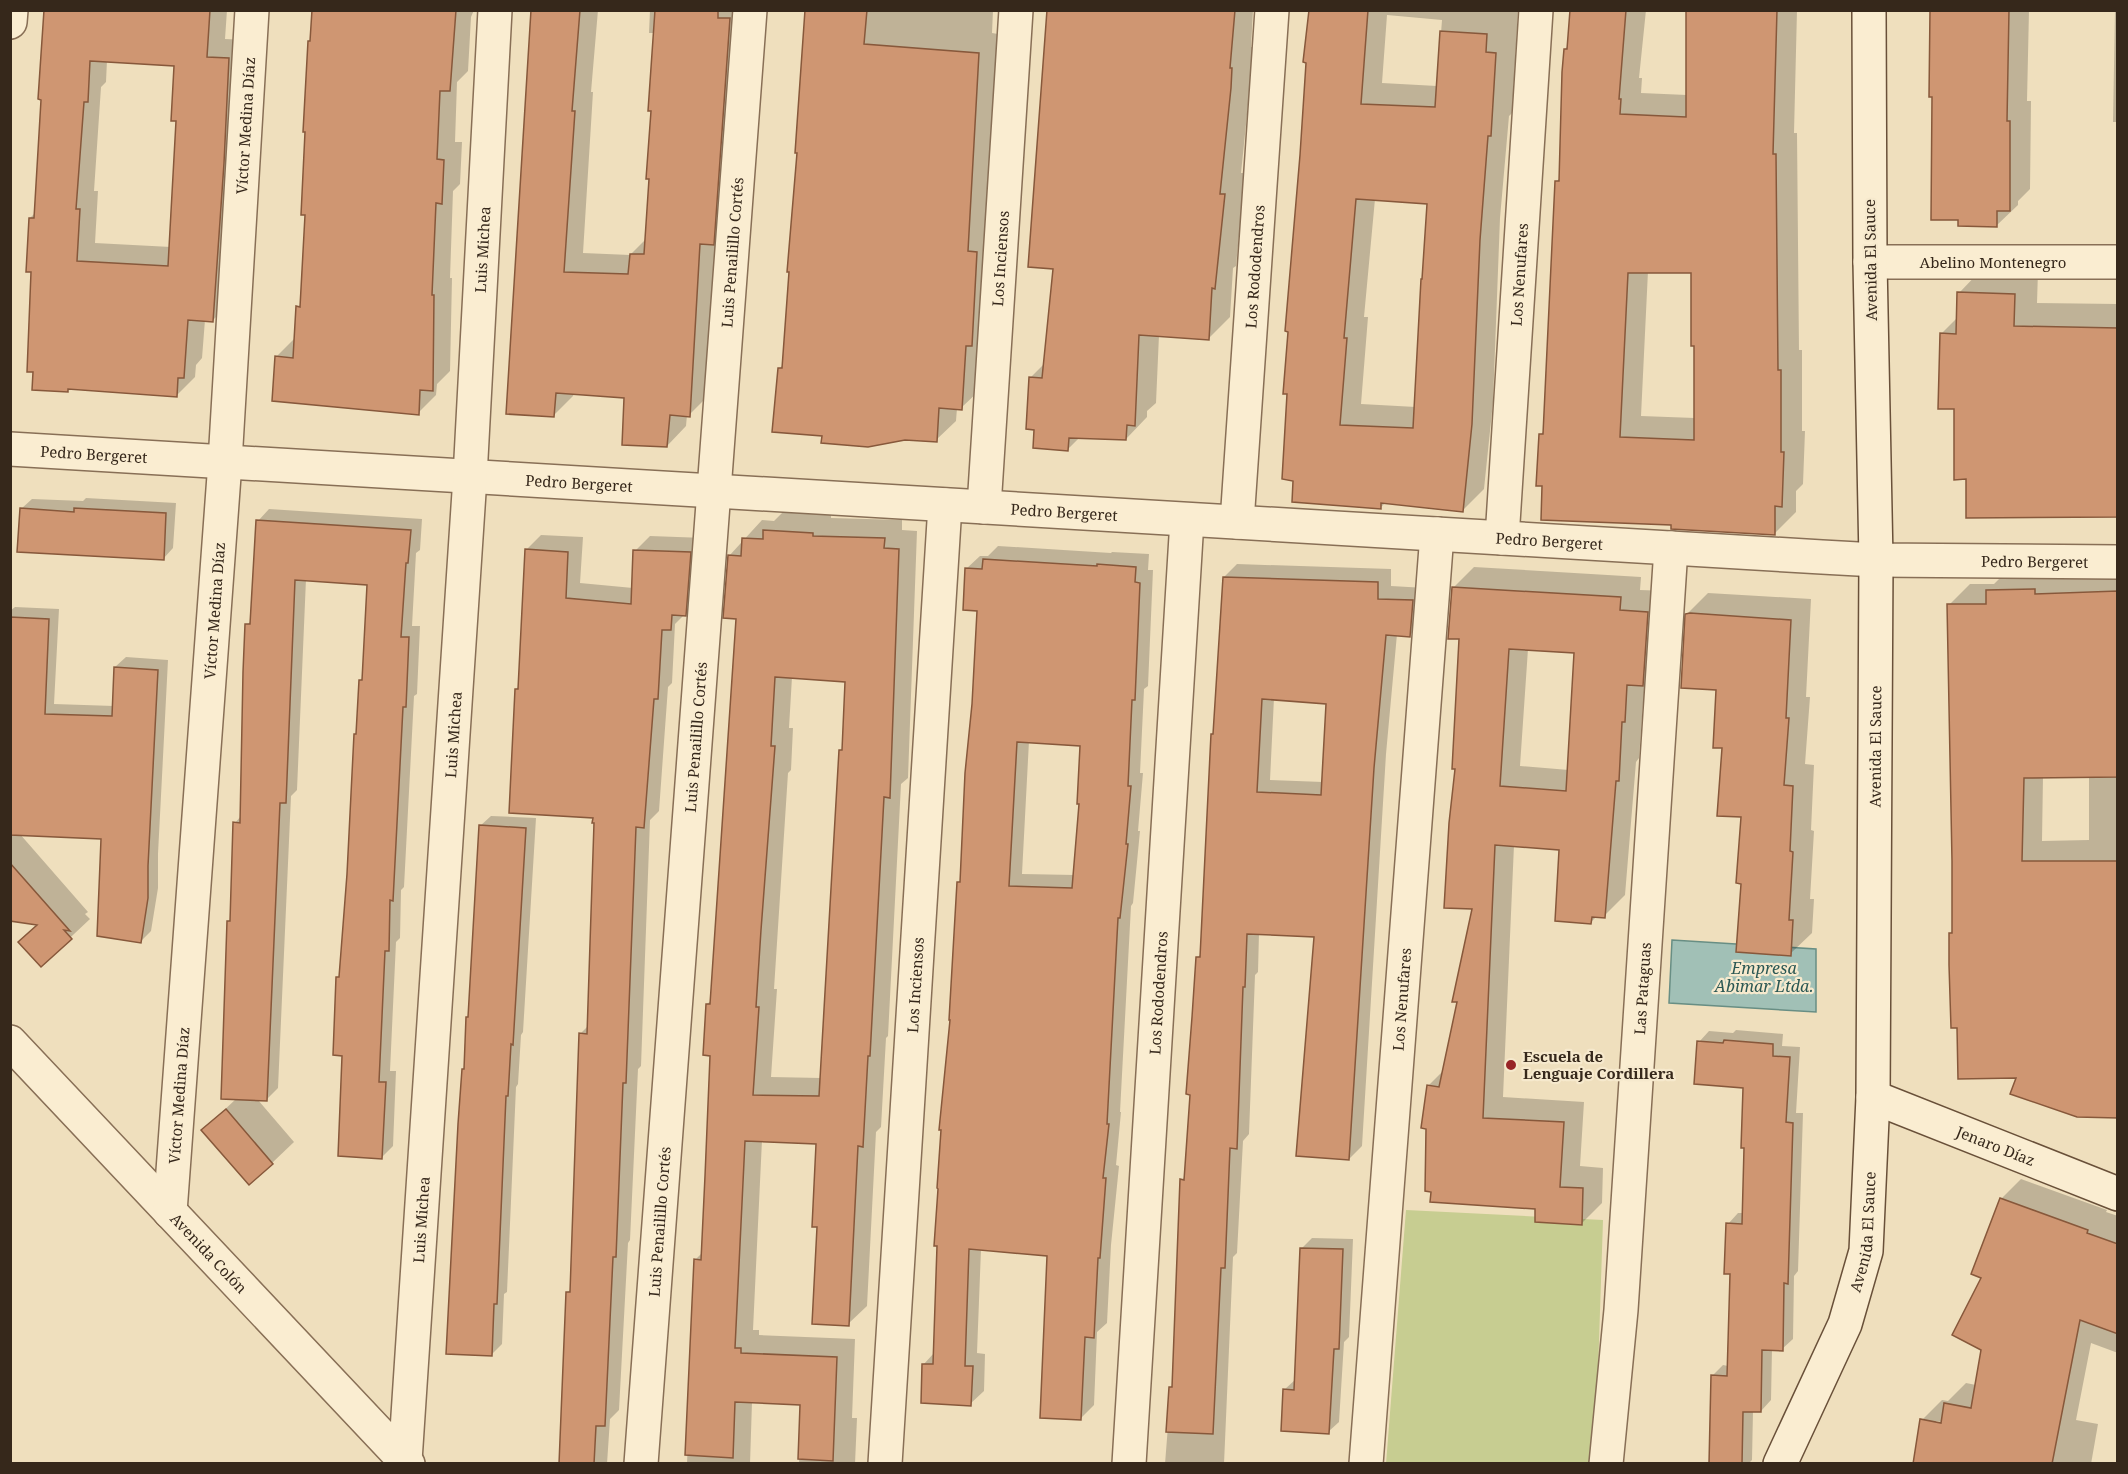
<svg xmlns="http://www.w3.org/2000/svg" width="2128" height="1474" font-family="'Noto Serif',serif">
<rect width="100%" height="100%" fill="#efdfbd"/>
<!-- green -->
<path fill="#c7cd91" d="M1406,1210L1603,1220L1595,1463L1386,1464Z"/>
<!-- water -->
<path fill="#a1c0b6" stroke="#688e84" stroke-width="1.5" d="M1672,940L1816,949V1012L1669,1003Z"/>
<!-- shadow -->
<g fill="#0003" fill-rule="evenodd">
<path d="M45,10H227L225,39L247,40L231,302L213,320H205L202,358L196,365L195,377L176,396L71,387L67,391L32,270L30,218L36,212L43,98ZM107,60L175,65L177,120L171,247L95,243L98,191H94L101,87L106,82Z"/>
<path d="M314,10H474L471,17L468,71L457,82L455,142H462L460,184L453,191L450,278H452L450,371L437,384L436,395L418,413L276,357L294,339L298,307L302,303Z"/>
<path d="M534,10H598L591,92H593L583,253L630,255L647,238L655,33H649L650,10H748L709,395L689,415H687L686,426L667,446L626,397L574,393L573,396L554,415Z"/>
<path d="M806,10H993L992,33L998,34L981,389L961,408H957L956,421L936,440L824,435L779,369L784,364Z"/>
<path d="M1049,10H1253L1251,47H1253L1252,66L1241,173H1245L1236,266L1233,268L1230,317L1209,338L1159,335L1156,403L1147,411V417L1126,439L1080,437L1068,449L1036,428L1030,378L1045,363L1055,268Z"/>
<path d="M1312,10H1518L1512,113L1509,116L1500,218L1493,402L1484,489L1463,510L1386,502L1380,508L1293,500ZM1387,15L1442,20L1437,86L1382,83ZM1375,199L1429,203L1416,407L1361,404L1368,317H1364Z"/>
<path d="M1572,10H1646L1639,78H1642L1641,93L1687,95V10H1797L1794,133H1797L1799,350H1802V431H1805L1803,484L1796,491V512L1774,534L1672,523L1544,484L1541,434L1544,431L1557,181L1561,177L1565,49L1568,46ZM1648,271L1692,272L1695,345V418L1641,416Z"/>
<path d="M1932,10H2029L2027,101H2031L2030,189L2018,201V205L1997,225Z"/>
<path d="M2115,10H2118V122H2113Z"/>
<path d="M1982,269L2038,271L2037,303L2118,304V517L1967,478L1941,334L1958,317L1959,293Z"/>
<path d="M86,498L176,503L173,548L163,559L21,509L32,499L83,501Z"/>
<path d="M269,509L422,519L420,550L416,553L412,626H420L417,694L414,696L404,887L401,890L400,938L396,942L390,1071H396L393,1146L382,1157L344,1055L338,978L341,974L355,735L358,732L360,681L363,677L369,584L306,579L297,790L291,796L278,1088L266,1100H258L294,1142L272,1163L203,1130L237,1098L228,922L232,918L235,823L241,816L247,625L252,620L258,521Z"/>
<path d="M783,512L831,515V518L902,520V530L917,531L908,778L901,784L888,1036L886,1038L881,1127L876,1132L867,1306L848,1324L818,1226L817,1143L762,1140L753,1330H759V1335L855,1339L852,1418H857L855,1464H799L802,1404L752,1402L750,1464H687L695,1260L703,1252L711,1054L707,1004L712,1000L738,617L729,556L762,520L774,521ZM792,677L847,680L843,748L841,751L821,1078L771,1077L777,989H774L788,773L791,770L793,728H789Z"/>
<path d="M541,535L583,537L580,583L633,588L635,551L650,536L705,538L700,599L675,624L672,683L668,687L659,811L650,820L641,1066L638,1069L630,1240L628,1243L619,1410L610,1419L607,1464H560L568,1292L571,1289L580,1034L589,1025L594,816L516,689L520,686L526,550Z"/>
<path d="M998,546L1111,553L1112,552L1149,554L1148,570H1153L1148,686L1144,689L1140,773H1143L1138,831H1140L1133,903L1131,906L1120,1112H1121L1116,1165L1119,1166L1111,1245L1107,1323L1097,1332L1094,1405L1081,1418L1049,1255L981,1249L977,1353L985,1354L984,1391L970,1404L923,1365L934,1353L959,882L962,879L973,704L978,609L966,569L980,556H988ZM1029,741L1082,745L1080,803L1075,875L1022,874Z"/>
<path d="M1237,564L1391,569V586L1426,588L1423,622L1410,635L1397,634L1386,754L1362,1146L1349,1159L1316,935L1259,933L1258,972L1255,975L1249,1134L1243,1141L1237,1253L1233,1257L1224,1464H1165L1171,1387L1174,1384L1182,1180L1186,1175L1198,957L1202,953L1212,735L1214,733L1224,577ZM1274,698L1328,703L1323,782L1270,780Z"/>
<path d="M1474,567L1641,577L1640,590L1668,591L1645,700L1643,703L1639,758L1636,762L1625,895L1604,916H1597L1591,922L1561,849L1514,845L1503,1097L1584,1102L1580,1166L1603,1168L1602,1203L1581,1224L1537,1208L1428,1086L1444,1070L1458,1001L1474,908L1456,768L1461,638L1453,588ZM1528,649L1576,652L1569,770L1520,766Z"/>
<path d="M2008,570L2118,571V1116L2018,1076L1958,1027L1950,933L1953,930L1949,605L1970,584H1994ZM2043,776H2089V840L2042,841Z"/>
<path d="M1708,593L1811,599L1806,697H1810L1805,764L1814,765L1811,830L1814,831L1810,899H1814L1812,933L1790,954L1742,882V816L1723,747L1718,689L1687,614Z"/>
<path d="M15,607L59,609L54,704L114,706L115,667L126,657L168,660L158,854V888L151,931L140,942L103,838L19,833L88,912L85,914L90,919L41,965L38,924L10,912V836L13,833H10V611Z"/>
<path d="M491,816L536,818L523,1032L521,1035L518,1084L516,1087L507,1292L504,1294L502,1344L491,1355L463,1070L465,1068L469,1016L480,826Z"/>
<path d="M1736,1030L1783,1034L1782,1046L1800,1047L1796,1113H1803L1798,1271L1794,1276L1793,1339L1782,1349H1772L1771,1400L1761,1411H1753L1752,1460L1748,1464H1711L1712,1376L1723,1365L1728,1366L1732,1273L1728,1224L1738,1213H1744L1746,1146L1744,1087L1699,1042L1709,1031L1733,1033Z"/>
<path d="M2021,1179L2107,1210L2106,1212L2118,1216V1353L2091,1343L2076,1420L2098,1424L2091,1464H1914L1922,1420L1942,1400L1948,1401L1966,1383L1976,1385L1983,1349V1277L2001,1199ZM1936,1421L1949,1423L1936,1424Z"/>
<path d="M1312,1238L1353,1239L1349,1337L1344,1342L1339,1422L1328,1432L1284,1390L1296,1379L1302,1248Z"/>
</g>
<!-- building -->
<g fill="#cf9672" stroke="#87583b" stroke-width="1.5" fill-rule="evenodd">
<path d="M44,10H210L207,57L229,58L224,163L213,322L188,320L184,378H178L177,397L68,389V392L32,390L33,372H27L31,272H26L29,218H34L41,100L38,99ZM90,61L174,66L171,121H176L168,266L77,261L80,209H76L84,102H88Z"/>
<path d="M312,10H456L450,91H440L437,159L444,160L442,204L436,203L432,295H434L433,391L420,390L419,415L272,401L275,356L293,358L296,306L300,307L305,215H301L305,132H303L308,41H310Z"/>
<path d="M531,10H580L572,111H575L564,272L628,274L630,254H644L649,179H646L651,111H648L655,10H718V18H730L714,245L700,244L690,417L670,415L667,447L622,445L624,398L556,393L554,417L506,414Z"/>
<path d="M805,10H867L864,44L979,53L968,251L977,252L972,346H966L962,410L939,408L937,442L905,440L868,447L821,443L822,436L772,432L778,368H782L789,272H787L797,153H795Z"/>
<path d="M1047,10H1235L1230,68H1232L1231,88L1220,194H1225L1215,289L1212,288L1209,340L1139,335L1135,426L1127,425L1126,440L1069,438L1068,451L1033,448L1034,430L1026,429L1029,377L1042,378L1053,269L1028,267Z"/>
<path d="M1309,10H1368L1361,104L1435,107L1440,31L1487,34L1486,52L1496,53L1491,136H1488L1480,240L1472,424L1463,512L1381,503V509L1292,502L1293,481L1282,479L1287,394H1283L1288,332L1285,331L1300,155L1306,63L1303,62ZM1356,199L1427,204L1422,279H1421L1413,428L1340,425L1347,338H1344Z"/>
<path d="M1570,10H1626L1619,99H1621L1620,114L1686,117V10H1777L1773,154H1776L1778,370H1781V452H1784L1782,507L1775,506V535L1671,529V525L1541,520L1542,486H1536L1539,434H1543L1555,181H1559L1562,72L1564,49H1567ZM1628,273H1691V346H1694V440L1620,437Z"/>
<path d="M1930,10H2009L2007,121H2010V211H1997V227L1958,226V220H1931L1932,97H1929Z"/>
<path d="M1957,292L2015,294L2014,326L2118,328V517L1966,518V479L1954,480V409H1938L1940,333L1956,334Z"/>
<path d="M20,508L74,512V508L166,513L164,560L17,552Z"/>
<path d="M256,520L411,530L408,563H406L401,637H409L406,707H403L393,901L390,900L389,951H385L379,1082H386L382,1159L338,1156L342,1056L333,1055L336,977H339L347,874L354,734H356L359,680H362L367,585L295,580L286,803H280L267,1101L221,1099L227,921H230L233,822L240,823L243,672L245,624H250Z"/>
<path d="M763,530L813,533V536L885,538L884,548L899,549L890,798L884,797L870,1056H868L863,1147L858,1146L849,1326L812,1324L817,1227H812L816,1144L745,1141L735,1348H741V1353L837,1357L833,1461L798,1459L800,1405L735,1402L733,1458L685,1455L694,1259L701,1260L705,1176L710,1056L703,1055L706,1004H710L736,619L723,618L728,555L741,556L742,538L763,539ZM775,677L845,682L842,750H839L819,1096L753,1095L759,1007H756L761,930L775,746H771Z"/>
<path d="M525,549L568,552L566,598L631,604L633,550L691,552L686,616L672,615L671,630H662L658,699H654L644,828L636,827L626,1083H623L616,1257H613L605,1426H596L594,1464H559L566,1292H570L579,1033L587,1034L594,823H592L593,818L509,813L515,689H518Z"/>
<path d="M983,559L1097,566V564L1136,567L1135,582L1140,583L1135,700H1132L1128,786H1131L1126,844H1128L1120,918H1118L1107,1124H1109L1103,1178H1106L1100,1258H1098L1094,1338L1085,1337L1081,1420L1040,1418L1047,1256L969,1249L965,1366H973L971,1406L921,1403L922,1364H933L937,1246H934L938,1189L937,1188L941,1130H939L950,1020H949L957,882H960L965,773L972,704L977,611L963,610L965,568L982,569ZM1017,742L1080,746L1077,804H1079L1072,888L1009,886Z"/>
<path d="M1223,577L1378,582V599L1413,600L1410,637L1386,635L1374,768L1349,1160L1296,1156L1314,937L1247,934L1245,987H1243L1237,1149L1230,1148L1225,1268H1221L1213,1434L1166,1432L1169,1387H1172L1180,1179L1184,1180L1190,1095L1186,1094L1192,1017L1196,957H1200L1211,734H1213ZM1262,699L1326,704L1321,795L1257,792Z"/>
<path d="M1452,587L1621,597L1620,610L1648,612L1643,686L1627,685L1625,722H1622L1619,781H1616L1605,918L1592,917L1591,924L1555,921L1559,850L1495,845L1483,1118L1564,1122L1560,1187L1583,1188L1582,1225L1535,1222V1209L1430,1202L1431,1192L1425,1191L1426,1129L1421,1128L1427,1085L1439,1087L1457,1002H1452L1472,909L1444,908L1449,823L1455,769H1452L1459,639H1448ZM1509,649L1574,653L1566,791L1500,786Z"/>
<path d="M2035,589V594L2118,591V777L2024,778L2022,861H2118V1118L2077,1117L2010,1094L2016,1078L1958,1079L1957,1028H1951L1949,965V933H1952V861L1947,604H1986V590Z"/>
<path d="M1690,613L1791,620L1786,718H1789L1784,785L1793,786L1790,851L1793,852L1789,920H1793L1791,956L1736,952L1741,884L1736,883L1741,817L1717,816L1722,748H1713L1716,690L1681,688L1685,614Z"/>
<path d="M10,617L49,619L45,714L112,716L114,667L158,670L148,866V898L141,943L97,936L101,839L10,835Z"/>
<path d="M479,825L526,828L513,1045L511,1044L508,1096H506L497,1304H494L492,1356L446,1354L458,1124L462,1069H464L466,1017H468Z"/>
<path d="M10,863L70,931L64,930L72,939L41,967L18,942L37,925L10,921Z"/>
<path d="M1724,1040L1773,1044V1056L1790,1057L1786,1122L1793,1123L1788,1284L1784,1283L1783,1351L1762,1350L1761,1412H1743L1742,1464H1709L1711,1375L1727,1376L1730,1274H1724L1726,1223L1742,1224L1744,1148H1741L1743,1088L1694,1084L1697,1041L1723,1043Z"/>
<path d="M226,1109L273,1164L249,1185L201,1130Z"/>
<path d="M2000,1198L2088,1230L2087,1233L2118,1244V1334L2080,1320L2052,1464H1913L1920,1419L1941,1423L1944,1403L1971,1408L1981,1350L1952,1335L1981,1278L1971,1274Z"/>
<path d="M1300,1248L1343,1249L1339,1349H1334L1329,1434L1281,1431L1283,1389L1294,1390Z"/>
</g>
<g fill="none" stroke-linecap="round" stroke-linejoin="round">
<defs>
<g id="street">
<path d="M10,22L11,10"/>
<path id="s1" d="M1870,262H2118"/>
<path id="s2" d="M10,449L1822,557L1876,560L2118,562"/>
<path id="s3" d="M984,507L1016,10"/>
<path id="s4" d="M1237,522L1272,10"/>
<path id="s5" d="M1502,538L1536,10"/>
<path id="s6" d="M10,1042L408,1464"/>
<path id="s7" d="M170,1212L225,462L252,10"/>
<path id="s8" d="M405,1461L470,477L495,10"/>
<path id="s9" d="M641,1464L750,10"/>
<path id="s10" d="M885,1464L945,505"/>
<path id="s11" d="M1129,1464L1187,520"/>
<path id="s12" d="M1366,1464L1437,534"/>
<path id="s13" d="M1606,1464L1621,1310L1671,548"/>
</g>
<g id="secondary">
<path id="s14" d="M1873,1097L2118,1194"/>
<path id="s15" d="M1780,1464L1845,1324L1866,1251L1873,1097L1876,560L1870,262L1869,10"/>
</g>
</defs>
<!-- street casing -->
<use href="#street" stroke="#886f56" stroke-width="36"/>
<!-- secondary casing -->
<use href="#secondary" stroke="#695039" stroke-width="36"/>
<!-- street -->
<use href="#street" stroke="#faedd1" stroke-width="33"/>
<!-- secondary -->
<use href="#secondary" stroke="#faedd1" stroke-width="33"/>
</g>
<!-- markers -->
<circle fill="#982427" stroke="#f6e9cd" stroke-width="2" cx="1511" cy="1065" r="6"/>
<g text-anchor="middle" dominant-baseline="central" stroke-width="4.5" stroke-linejoin="round" paint-order="stroke">
<!-- street labels -->
<g font-size="15" fill="#36281b" stroke="#f6e9cd">
<text stroke="none"><textPath href="#s7" startOffset="1089">Víctor Medina Díaz</textPath></text>
<text stroke="none"><textPath href="#s8" startOffset="1214">Luis Michea</textPath></text>
<text stroke="none"><textPath href="#s9" startOffset="1215">Luis Penailillo Cortés</textPath></text>
<text stroke="none"><textPath href="#s3" startOffset="249">Los Inciensos</textPath></text>
<text transform="translate(1870 260) rotate(-91)">Avenida El Sauce</text>
<text stroke="none"><textPath href="#s1" startOffset="123">Abelino Montenegro</textPath></text>
<text stroke="none"><textPath href="#s4" startOffset="256">Los Rododendros</textPath></text>
<text stroke="none"><textPath href="#s5" startOffset="264">Los Nenufares</textPath></text>
<text stroke="none"><textPath href="#s2" startOffset="84">Pedro Bergeret</textPath></text>
<text stroke="none"><textPath href="#s2" startOffset="570">Pedro Bergeret</textPath></text>
<text stroke="none"><textPath href="#s2" startOffset="1056">Pedro Bergeret</textPath></text>
<text stroke="none"><textPath href="#s2" startOffset="1542">Pedro Bergeret</textPath></text>
<text stroke="none"><textPath href="#s2" startOffset="2028">Pedro Bergeret</textPath></text>
<text stroke="none"><textPath href="#s7" startOffset="603">Víctor Medina Díaz</textPath></text>
<text stroke="none"><textPath href="#s8" startOffset="728">Luis Michea</textPath></text>
<text stroke="none"><textPath href="#s9" startOffset="729">Luis Penailillo Cortés</textPath></text>
<text stroke="none"><textPath href="#s15" startOffset="735">Avenida El Sauce</textPath></text>
<text stroke="none"><textPath href="#s10" startOffset="480">Los Inciensos</textPath></text>
<text stroke="none"><textPath href="#s13" startOffset="477">Las Pataguas</textPath></text>
<text stroke="none"><textPath href="#s11" startOffset="472">Los Rododendros</textPath></text>
<text stroke="none"><textPath href="#s12" startOffset="466">Los Nenufares</textPath></text>
<text stroke="none"><textPath href="#s7" startOffset="117">Víctor Medina Díaz</textPath></text>
<text stroke="none"><textPath href="#s14" startOffset="132">Jenaro Díaz</textPath></text>
<text stroke="none"><textPath href="#s8" startOffset="242">Luis Michea</textPath></text>
<text stroke="none"><textPath href="#s9" startOffset="243">Luis Penailillo Cortés</textPath></text>
<text stroke="none"><textPath href="#s15" startOffset="249">Avenida El Sauce</textPath></text>
<text stroke="none"><textPath href="#s6" startOffset="290">Avenida Colón</textPath></text>
</g>
<!-- poi labels -->
<g font-size="15" font-weight="bold" fill="#36281b" stroke="#f6e9cd" text-anchor="start">
<text x="1523" y="1056">Escuela de<tspan x="1523" dy="17">Lenguaje Cordillera</tspan></text>
</g>
<!-- water labels -->
<g font-size="16" font-style="italic" fill="#2a5753" stroke="#f6e9cd">
<text x="1764" y="968">Empresa<tspan x="1764" dy="18">Abimar Ltda.</tspan></text>
</g>
</g>
<!-- border -->
<rect width="2128" height="1474" fill="none" stroke="#36281b" stroke-width="24"/>
</svg>
